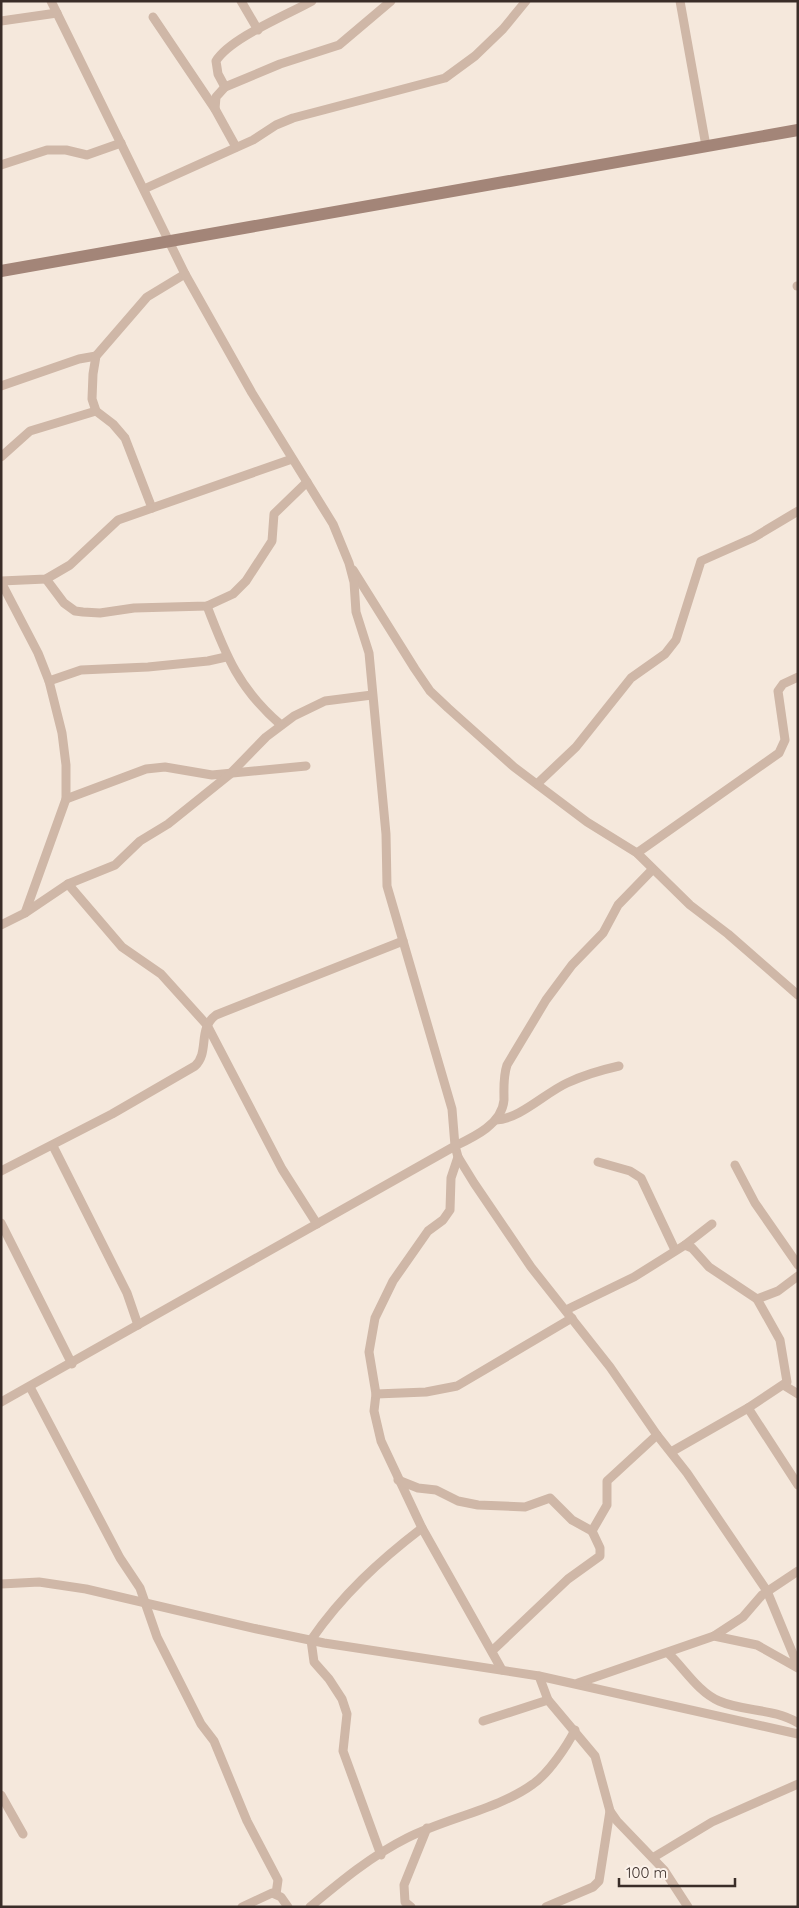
<svg xmlns="http://www.w3.org/2000/svg" width="799" height="1908" font-family="Quicksand,sans-serif">
<rect width="100%" height="100%" fill="#f5e8dc"/>
<g fill="none" stroke-linecap="round" stroke-linejoin="round">
<!-- street -->
<g stroke="#cfb7a7" stroke-width="9">
<path d="M241,1L258,30"/>
<path d="M680,1L706,146"/>
<path d="M153,17L215,109L236,147"/>
<path d="M1,21L57,13"/>
<path d="M225,87L218,74L216,61C230,38 287,15 312,1"/>
<path d="M215,109L216,97L225,87L280,64L339,45L391,1"/>
<path d="M1,165L47,150H66L87,155L121,143"/>
<path d="M144,189L253,140L276,125L293,118L445,78L475,56L503,29L526,1"/>
<path d="M797,286H798"/>
<path d="M1,386L79,359L96,356"/>
<path d="M1,457L30,431L96,411"/>
<path d="M152,508L125,438L113,424L96,411L92,399L93,374L96,356L147,297L185,274"/>
<path d="M353,570L415,669L430,691L448,708L514,767L587,822L637,853L690,905L728,934L798,995"/>
<path d="M46,579L64,603L75,611L83,612L100,613L134,608L207,606L233,594L246,581L272,541L274,514L307,482"/>
<path d="M1,581L46,579L70,565L118,520L292,459"/>
<path d="M1,582L38,653L49,681L62,733L66,765V799L25,913"/>
<path d="M207,606C226,656 239,689 281,725"/>
<path d="M49,681L81,670L148,667L208,661L226,657"/>
<path d="M537,784L576,747L631,678L665,654L676,640L701,561L753,538L798,511"/>
<path d="M66,799L146,769L165,767L212,775L306,766"/>
<path d="M637,853L779,753L785,740L778,691L783,684L798,677"/>
<path d="M652,870L618,905L603,933L572,965L546,1000L507,1065C503,1077 504,1088 504,1100C502,1124 474,1137 455,1146L458,1157L474,1183L531,1267L610,1367L657,1435L687,1473L767,1591L798,1666"/>
<path d="M68,884L122,947L161,974L207,1025L282,1169L317,1224"/>
<path d="M1,925L25,913L68,884L115,865L140,841L168,824L229,775L266,737L294,716L325,701L372,695"/>
<path d="M496,1120C520,1119 545,1093 567,1083C584,1075 601,1070 619,1066"/>
<path d="M53,1146L127,1293L138,1325"/>
<path d="M458,1157L451,1178L450,1210L443,1220L428,1231L393,1281L375,1318L369,1352L376,1394L374,1411L381,1441L422,1528L502,1670"/>
<path d="M598,1162L630,1171L641,1178L675,1250"/>
<path d="M735,1165L755,1203L798,1265"/>
<path d="M1,1171L112,1114L195,1066C210,1052 197,1029 216,1015L403,941"/>
<path d="M1,1223L72,1364"/>
<path d="M685,1245L712,1224"/>
<path d="M566,1310L634,1277L685,1245L692,1248L709,1267L757,1299L778,1291L798,1276"/>
<path d="M785,1386L798,1394"/>
<path d="M30,1387L120,1558L140,1588L157,1637L201,1724L214,1741L247,1821L278,1880L276,1894"/>
<path d="M376,1394L426,1392L457,1386L572,1318"/>
<path d="M1,1402L455,1146L452,1109L387,886L386,834L369,653L356,612L354,582L349,563L333,524L252,393L185,274L51,1"/>
<path d="M748,1408L787,1382L780,1340L757,1299"/>
<path d="M671,1452L748,1408L798,1485"/>
<path d="M398,1480L418,1488L436,1490L458,1501L478,1505L525,1507L550,1498L572,1520L592,1531"/>
<path d="M1,1584L39,1582L86,1589L257,1629L324,1643L539,1676L798,1734"/>
<path d="M714,1636L743,1617L762,1595L798,1571"/>
<path d="M492,1651L568,1579L600,1556V1548L592,1531L607,1505V1481L657,1435"/>
<path d="M668,1653C684,1668 698,1692 719,1701C744,1712 774,1708 798,1723"/>
<path d="M539,1676L548,1700L595,1756L610,1811L617,1821L664,1870L688,1907"/>
<path d="M578,1683L714,1636L757,1645L798,1668"/>
<path d="M483,1721L548,1700"/>
<path d="M1,1795L23,1834"/>
<path d="M381,1855L343,1751L347,1714L342,1699L329,1679L314,1662L311,1640C342,1595 379,1561 422,1528"/>
<path d="M654,1857L712,1822L798,1784"/>
<path d="M242,1907L272,1893L281,1897L288,1907"/>
<path d="M310,1907C340,1882 371,1856 407,1838C446,1818 499,1809 533,1784C548,1774 567,1746 575,1730"/>
<path d="M411,1907L405,1902L404,1885L427,1828"/>
<path d="M546,1907L593,1887L599,1881L610,1811"/>
</g>
<!-- secondary -->
<path stroke="#a38578" stroke-width="12" d="M1,271L798,130"/>
</g>
<!-- border -->
<rect width="799" height="1908" fill="none" stroke="#3a2d28" stroke-width="5"/>
<!-- scale -->
<path d="M619 1878v8h116v-8" fill="none" stroke="#3a2d28" stroke-width="2.5"/>
<text x="626" y="1878" font-size="15" fill="#3a2d28" stroke="#fcf2ea" stroke-width="4" paint-order="stroke">100 m</text>
</svg>
